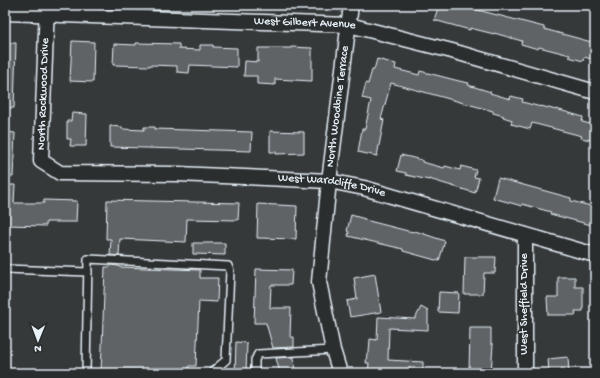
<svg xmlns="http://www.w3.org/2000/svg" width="600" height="378" font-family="'Gochi Hand',sans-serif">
<rect width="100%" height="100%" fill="#35393a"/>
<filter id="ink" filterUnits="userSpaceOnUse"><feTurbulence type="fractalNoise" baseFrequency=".025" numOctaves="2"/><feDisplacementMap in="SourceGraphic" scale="8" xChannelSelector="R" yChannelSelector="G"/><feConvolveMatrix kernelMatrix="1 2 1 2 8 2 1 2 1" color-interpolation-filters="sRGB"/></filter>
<g filter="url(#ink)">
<!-- building -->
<g fill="#5f6365" stroke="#e8f1f8">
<path d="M439,5H458L544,27V29L595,43V60L584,57L583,61L569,57L570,55L539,47L538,49L521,44L522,41L494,33V34L470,28V30L434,20Z"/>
<path d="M72,41L94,42L93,82L70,81Z"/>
<path d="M5,43H16L14,108H5Z"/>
<path d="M136,43L179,44V49L200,50V45H213V47L237,48V67L190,65L189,73L177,72V66L150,65V66L113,65L114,44L136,45Z"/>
<path d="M291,47L312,48V81L275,79V85L259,84H257V76H244L245,61L258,62V48H291Z"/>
<path d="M377,59L396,64L395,69L419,75L420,71L459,81L469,83L468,85L491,92L490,93L510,99L511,96L523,99L522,102L541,107V106L556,110V109L583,117L582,122L595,125V141L581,138L582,136L532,123L530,129L511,124L512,120L503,117L504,116L493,113V111L391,83L381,119L384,120L377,156L358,152L362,129H365L371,100L362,98L366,83L368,84L372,70H374Z"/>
<path d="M72,113L87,114L86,146H70L71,139H67V121H71Z"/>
<path d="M110,126L122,127V129L144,130V127H155V129L252,132L251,151L110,147Z"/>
<path d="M270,131L304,132V153L276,154V152H270Z"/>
<path d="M5,132L15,133L13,177L5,176Z"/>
<path d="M401,155L422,160V162L444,168L445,166L460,170L461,166L476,170L474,177L479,178L475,193L429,179V180L406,175V173L397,171Z"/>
<path d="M498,178L571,198V201L595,207V226L550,214L551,212L522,204V206L493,198Z"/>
<path d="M5,185H15L14,203H44V200L77,201L76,222H46V226L5,225Z"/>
<path d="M107,200L239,203L238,220L187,219L186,242L120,239L119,256L110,255L111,239H106Z"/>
<path d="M258,204L297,206L296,239L257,238Z"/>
<path d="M351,215L365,219V220L408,231L415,232V231L445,241L439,261L403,251V249L348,236L349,232L347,231Z"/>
<path d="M193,243H225V255L193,254Z"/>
<path d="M465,257H496L495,273H484L483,294H464Z"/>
<path d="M110,265L119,266V267L200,270V278H218L217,302L199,301L196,366H189V373H101L105,267H110Z"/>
<path d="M256,269L292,270L291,285H271L270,308H291L290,337H294V347L273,348L266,323H254Z"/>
<path d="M375,274L381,312L350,317L347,301L357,299L354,278Z"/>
<path d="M558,277H575V287H583V311H575L576,315H548L547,297H558Z"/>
<path d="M439,292L459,293L458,313L438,312Z"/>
<path d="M421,307L428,311V330L389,328L388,360L423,362V373H368L369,363H366L367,353H369L370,339L377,340L378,317L415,319Z"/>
<path d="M470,328H491V344H493L491,373H469Z"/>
<path d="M236,342L247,343L246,373H235Z"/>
<path d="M294,357L295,373H280L276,358Z"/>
<path d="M568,357L569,373H549L548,359Z"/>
</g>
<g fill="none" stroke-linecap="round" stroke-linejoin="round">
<defs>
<g id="service">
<path d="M5,269L88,272"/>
<path d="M86,373L88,259L228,266L230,271L226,360L213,371V373"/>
<path d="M255,373V360L258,354L333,350"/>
</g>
<g id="minor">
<path id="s1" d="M47,5L41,161L60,173L178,174L329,181L364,188L595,255"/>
<path id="s2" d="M5,13L349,25L452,51L595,92"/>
<path d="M525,235V373"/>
<path id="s3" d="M340,373L333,350L319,282L329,181L351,5"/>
</g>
</defs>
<!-- service casing -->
<use href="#service" stroke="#e8f1f8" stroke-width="10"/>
<!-- minor casing -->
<use href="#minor" stroke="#e8f1f8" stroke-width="17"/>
<!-- service -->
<use href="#service" stroke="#2a2d2e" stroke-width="7"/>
<!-- minor -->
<use href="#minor" stroke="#2a2d2e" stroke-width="14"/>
</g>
</g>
<g text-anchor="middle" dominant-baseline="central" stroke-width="3" stroke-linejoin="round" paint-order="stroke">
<!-- street labels -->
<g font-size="12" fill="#e8f1f8" stroke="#2a2d2e">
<text stroke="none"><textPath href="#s2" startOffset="300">West Gilbert Avenue</textPath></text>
<text transform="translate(44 94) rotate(-88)">North Rockwood Drive</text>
<text stroke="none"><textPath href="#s3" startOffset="270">North Woodbine Terrace</textPath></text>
<text stroke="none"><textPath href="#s1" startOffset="451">West Wardcliffe Drive</textPath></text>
<text transform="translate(525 304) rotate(-90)">West Sheffield Drive</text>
</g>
</g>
<!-- margin -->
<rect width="600" height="378" fill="none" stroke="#2a2d2e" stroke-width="20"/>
<rect x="10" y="10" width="580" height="358" fill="none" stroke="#e8f1f8" stroke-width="1.5" filter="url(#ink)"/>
<!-- north arrow -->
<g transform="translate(38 340) rotate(181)" stroke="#2a2d2e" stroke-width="3" paint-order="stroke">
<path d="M0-3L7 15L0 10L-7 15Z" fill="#e8f1f8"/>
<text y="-6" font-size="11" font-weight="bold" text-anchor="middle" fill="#e8f1f8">N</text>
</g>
</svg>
